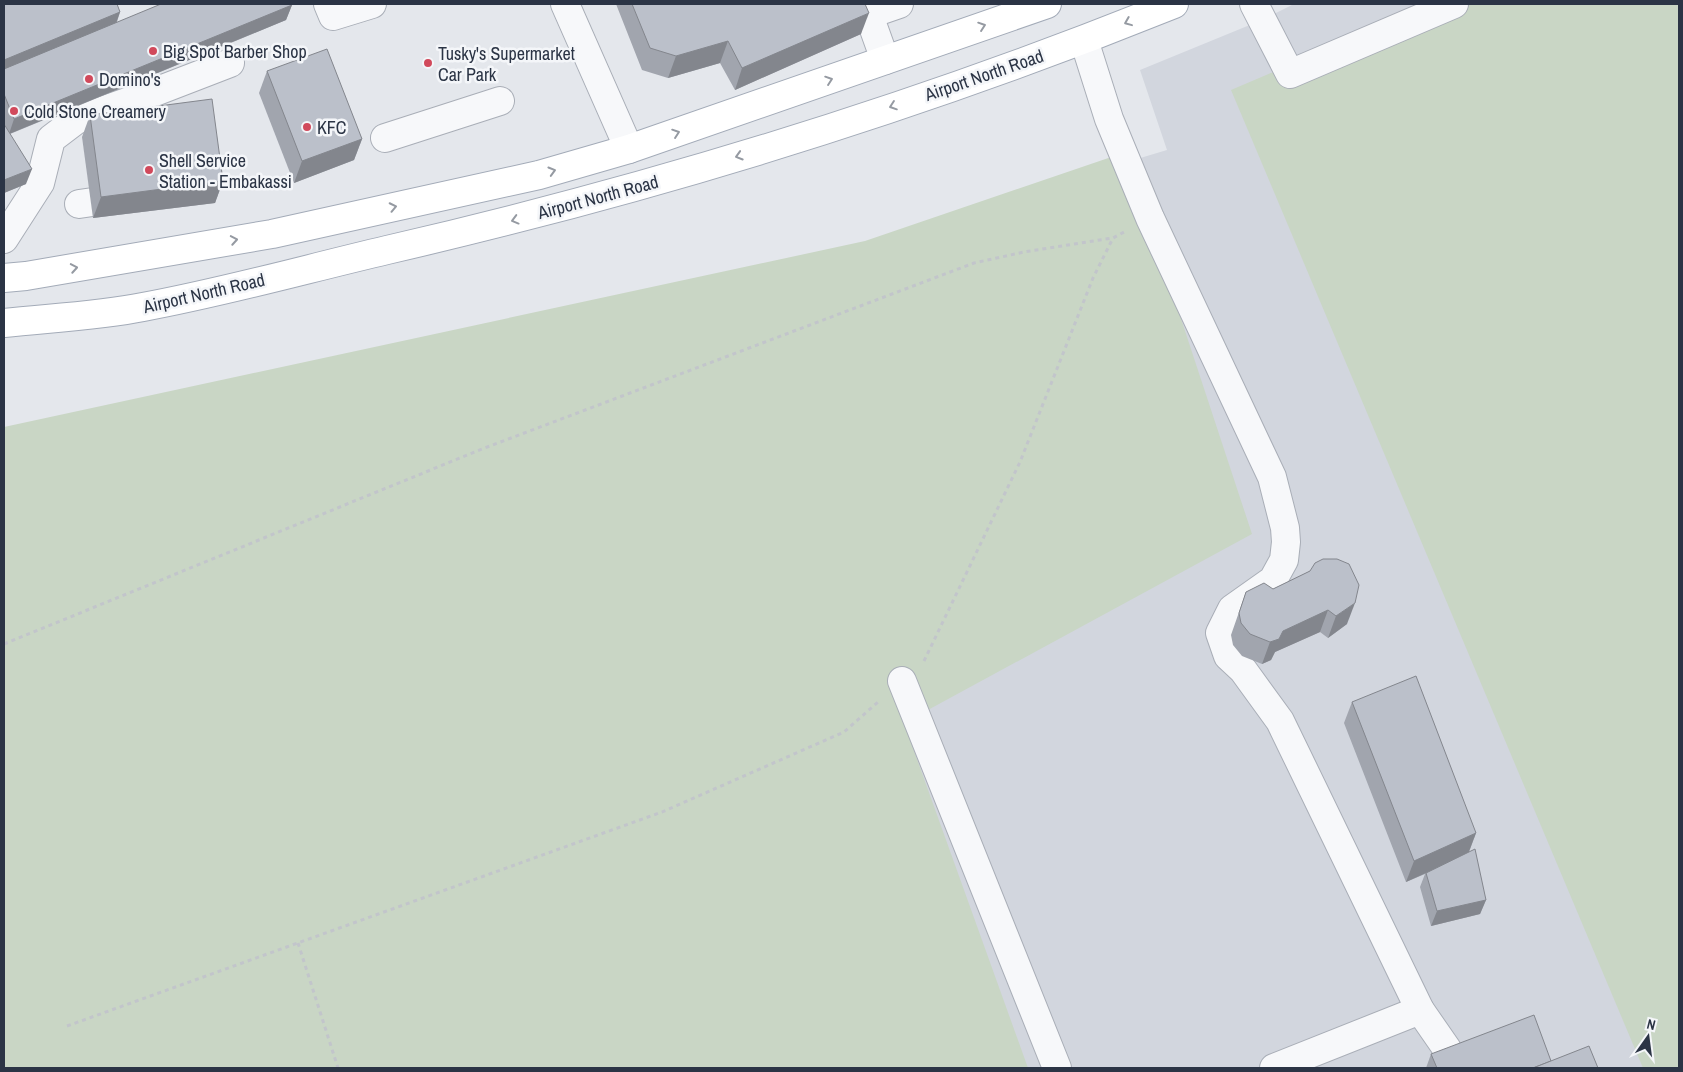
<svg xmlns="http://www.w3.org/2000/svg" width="1683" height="1072" font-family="'Archivo Narrow',sans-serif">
<rect width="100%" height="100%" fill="#e4e7ec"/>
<!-- built -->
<path fill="#d2d6de" d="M1294,4H1679V1068H4L1127,162L1167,150L1140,70L1262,20Z"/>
<!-- green -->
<g fill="#c9d6c5">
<path d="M1433,4H1679V1068H1643L1231,90Z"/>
<path d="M1126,152L1252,534L904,723L1028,1068H4V427L865,241Z"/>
</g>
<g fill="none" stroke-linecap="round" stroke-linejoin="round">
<defs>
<g id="minor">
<path d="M328,4L333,16L372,4"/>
<path d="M565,4L629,149"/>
<path d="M865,4L885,60"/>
<path d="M1254,4L1290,74L1454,4"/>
<path d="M870,14L899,4"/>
<path d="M1084,40L1109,119L1150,218L1272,477L1285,528L1286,542L1284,560L1273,580L1232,609L1220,633L1228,656L1243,670L1280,721L1420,1010L1447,1049"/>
<path d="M385,138L500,101"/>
<path d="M79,204L127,197"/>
<path d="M4,239L40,183L51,139L76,120L147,95L230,63"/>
<path d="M902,681L1057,1068"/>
<path d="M1274,1068L1420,1010"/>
</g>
<g id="major">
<path d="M4,278L26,276L272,234L539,175L629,149L1047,4"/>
<path d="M4,323C50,318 98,316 143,307C225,292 306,269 387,250C655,188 919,107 1174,4"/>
</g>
</defs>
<!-- minor casing -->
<use href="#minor" stroke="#a9aeb7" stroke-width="30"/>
<!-- major casing -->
<use href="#major" stroke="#a3abb8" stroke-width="30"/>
<!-- path -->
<g stroke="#c2c5cb" stroke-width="3" stroke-dasharray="4 4" stroke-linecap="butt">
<path d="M4,644L482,449L974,263L1024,252L1112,238"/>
<path d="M924,661L1020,462L1093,278L1113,238L1126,231"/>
<path d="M298,943L338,1068"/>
<path d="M67,1026L662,812L844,732L878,702"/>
</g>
<!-- minor -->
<use href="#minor" stroke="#f7f8fa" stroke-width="28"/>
<!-- major -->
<use href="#major" stroke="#fff" stroke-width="28"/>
</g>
<!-- wall -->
<g fill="#a1a5ae">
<path d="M4,4L120,12L117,22L292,5L286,20L10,134L26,184L4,193V124L6,128L4,122Z"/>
<path d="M616,4H865L861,34L735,90L720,63L668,78L642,70Z"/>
<path d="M267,71L362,139L354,160L294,183L259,93Z"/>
<path d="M90,115L223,181L215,203L93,218L82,137Z"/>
<path d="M1310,571L1347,624L1328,638L1320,632L1275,652L1271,660L1262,664L1242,656L1233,645L1231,635L1246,592L1273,589Z"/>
<path d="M1352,702L1476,833L1469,852L1486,900L1480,914L1431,926L1420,887L1425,874L1406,882L1344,723Z"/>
<path d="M1431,1054L1551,1061L1598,1068H1426Z"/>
</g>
<!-- shaded-wall -->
<g fill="#83868d">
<path d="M292,5L286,20L9,134L14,119Z"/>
<path d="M120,12L115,26L4,73V60Z"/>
<path d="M869,13L861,34L735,90L742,68Z"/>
<path d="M728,41L720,63L668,78L676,56Z"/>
<path d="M362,139L354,160L294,183L302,161Z"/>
<path d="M32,169L26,184L4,193V180Z"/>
<path d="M223,181L215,203L93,218L101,197Z"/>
<path d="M1355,603L1347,624L1328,638L1336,616Z"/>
<path d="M1328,610L1320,632L1275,652L1271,660L1262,664L1270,642L1283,631Z"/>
<path d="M1476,833L1468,854L1406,882L1414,861Z"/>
<path d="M1486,900L1480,914L1431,926L1437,911Z"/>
</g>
<!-- building -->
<g fill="#bbc0ca" stroke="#83868d">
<path d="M4,4H117L120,12L4,60Z"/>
<path d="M161,4H291L292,5L14,119L4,94V69Z"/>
<path d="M632,4H865L869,13L742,68L728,41L676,56L650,48Z"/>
<path d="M327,49L362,139L302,161L267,71Z"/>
<path d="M212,99L223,181L101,197L90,115Z"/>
<path d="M4,124L32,169L4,180Z"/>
<path d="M1323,559H1337L1349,564L1359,585L1355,603L1336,616L1328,610L1283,631L1279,639L1270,642L1250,634L1241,623L1239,613L1246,592L1264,583L1273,589L1310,571L1315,563Z"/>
<path d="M1416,676L1476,833L1414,861L1352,702Z"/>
<path d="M1475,849L1486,900L1437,911L1426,873Z"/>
<path d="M1534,1015L1551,1061L1533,1068H1437L1431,1054Z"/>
<path d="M1589,1046L1598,1068H1533Z"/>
</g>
<!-- one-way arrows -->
<defs><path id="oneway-chevron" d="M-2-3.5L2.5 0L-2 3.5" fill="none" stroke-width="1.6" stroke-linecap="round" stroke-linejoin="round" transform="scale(1.25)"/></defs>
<g stroke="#959aa2">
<use href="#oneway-chevron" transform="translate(1128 22) rotate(158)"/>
<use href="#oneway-chevron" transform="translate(982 26) rotate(-19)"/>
<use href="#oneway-chevron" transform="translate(829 80) rotate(-19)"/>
<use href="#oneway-chevron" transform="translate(893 106) rotate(161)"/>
<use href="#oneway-chevron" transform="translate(676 133) rotate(-19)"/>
<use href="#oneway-chevron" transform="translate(739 156) rotate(163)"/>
<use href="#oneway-chevron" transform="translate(552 171) rotate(-16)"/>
<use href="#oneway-chevron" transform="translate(393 207) rotate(-12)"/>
<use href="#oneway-chevron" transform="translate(515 220) rotate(165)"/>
<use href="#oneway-chevron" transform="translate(234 240) rotate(-10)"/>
<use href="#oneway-chevron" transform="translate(74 268) rotate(-10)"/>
</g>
<!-- markers -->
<g fill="#d1495b" stroke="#f4f6f9" stroke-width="2">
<circle cx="153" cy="51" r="5"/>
<circle cx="428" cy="63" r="5"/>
<circle cx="89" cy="79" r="5"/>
<circle cx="14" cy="111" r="5"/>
<circle cx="307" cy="127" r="5"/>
<circle cx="149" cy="170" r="5"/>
</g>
<g text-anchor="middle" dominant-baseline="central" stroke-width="5" stroke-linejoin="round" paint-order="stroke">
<!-- poi labels -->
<g font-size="18" fill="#2b3445" stroke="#f4f6f9" text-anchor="start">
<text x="163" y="51">Big Spot Barber Shop</text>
<text x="438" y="53">Tusky's Supermarket<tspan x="438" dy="21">Car Park</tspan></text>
<text x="99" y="79">Domino's</text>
<text x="24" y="111">Cold Stone Creamery</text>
<text x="317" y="127">KFC</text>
<text x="159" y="160">Shell Service<tspan x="159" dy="21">Station - Embakassi</tspan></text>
</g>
<!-- street labels -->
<g font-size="18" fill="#2b3445" stroke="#f4f6f9">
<text transform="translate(984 75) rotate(-19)">Airport North Road</text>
<text transform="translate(598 197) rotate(-15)">Airport North Road</text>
<text transform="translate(204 293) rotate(-13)">Airport North Road</text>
</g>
</g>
<!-- border -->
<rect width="1683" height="1072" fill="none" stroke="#2b3445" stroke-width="10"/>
<!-- north arrow -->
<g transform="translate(1648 1037) rotate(14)" stroke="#f4f6f9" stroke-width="4" paint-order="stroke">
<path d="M0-4L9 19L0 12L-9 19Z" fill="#2b3445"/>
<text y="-8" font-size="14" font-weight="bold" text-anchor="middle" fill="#2b3445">N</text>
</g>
</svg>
